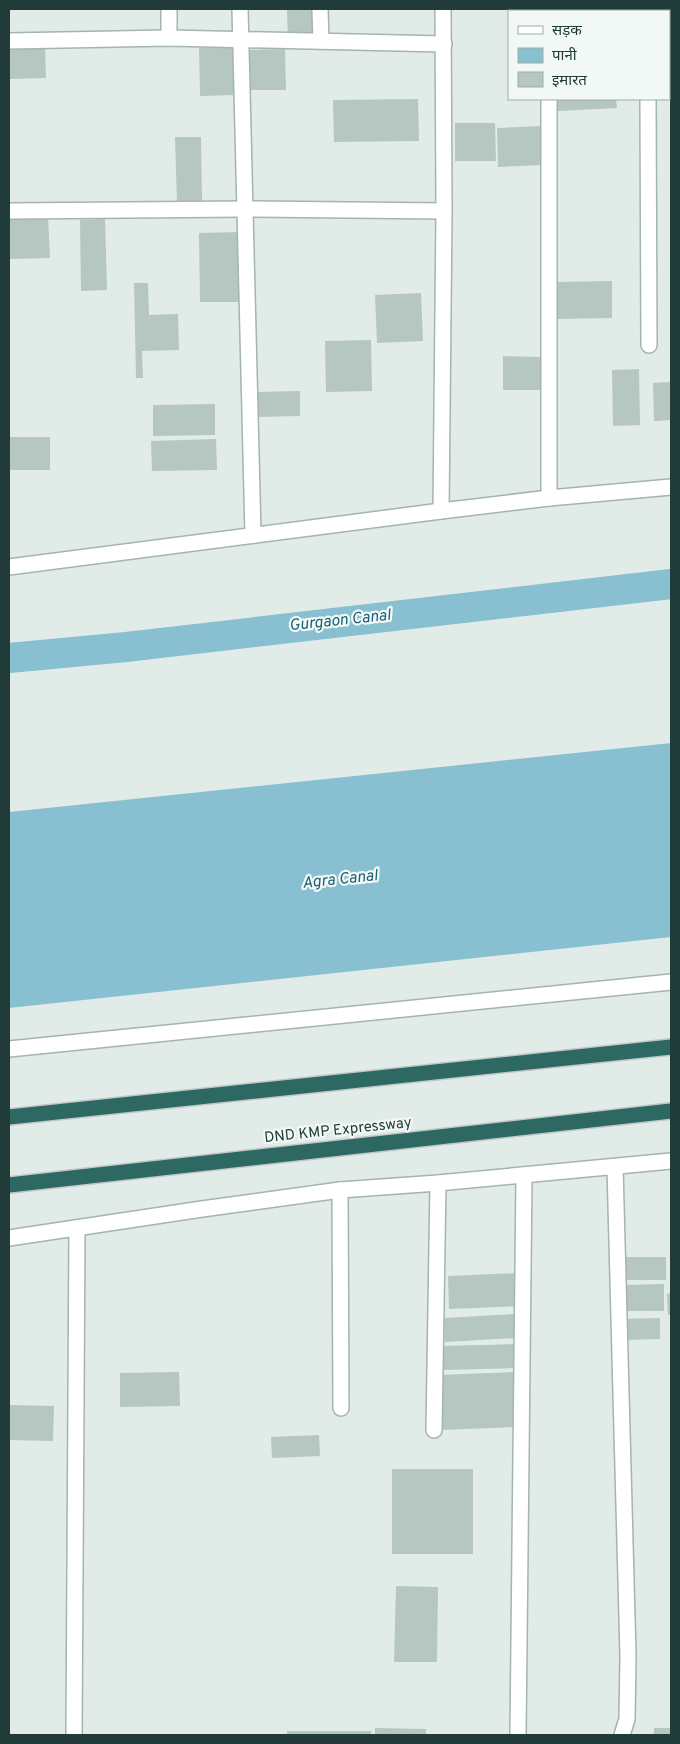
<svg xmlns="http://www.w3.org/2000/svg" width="680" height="1744" font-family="Overpass,'Noto Sans Devanagari',sans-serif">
<rect width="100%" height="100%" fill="#e1ece8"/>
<!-- water -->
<path fill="#88bfd1" d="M671,743V937L9,1008V812Z"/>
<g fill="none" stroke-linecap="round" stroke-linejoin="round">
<!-- canal -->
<path stroke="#88bfd1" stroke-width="30" d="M9,658L126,647L671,584"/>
</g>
<!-- building -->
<g fill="#b6c6c1">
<path d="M287,9H316L317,38L288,39Z"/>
<path d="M45,46L46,78L9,79V48Z"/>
<path d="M236,47L237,95L200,96L199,48Z"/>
<path d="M285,49L286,90H249L248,50Z"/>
<rect x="669" y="56" width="2" height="34"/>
<path d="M418,99L419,141L334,142L333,100Z"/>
<path d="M556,99H616L617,108L557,111Z"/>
<path d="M455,123H495L496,161H455Z"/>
<path d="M541,126L542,165L498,167L497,128Z"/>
<path d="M175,137H201L202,202L177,203Z"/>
<path d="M48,216L50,258L9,259V217Z"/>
<path d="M105,219L107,290L81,291L80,220Z"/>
<path d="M242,232L243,302H200L199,233Z"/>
<path d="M612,281V318L557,319L556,282Z"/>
<path d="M134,283H148L149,315L178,314L179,350L142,351L143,378H136Z"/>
<path d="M421,293L423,341L377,343L375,295Z"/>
<path d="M371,340L372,391L326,392L325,341Z"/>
<path d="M503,356L542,357V390H503Z"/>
<path d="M639,369L640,425L613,426L612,370Z"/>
<path d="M671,382V420L654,421L653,383Z"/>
<path d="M300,391V416L256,417L255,392Z"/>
<path d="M215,404V435L153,436V405Z"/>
<rect x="9" y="437" width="41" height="33"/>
<path d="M216,439L217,470L152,471L151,441Z"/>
<path d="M625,1257H666V1280H626Z"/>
<path d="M518,1273L519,1306L449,1309L448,1276Z"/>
<path d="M664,1284V1311H622V1285Z"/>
<path d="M671,1293V1315H668L667,1294Z"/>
<path d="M514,1314L516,1338L445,1342L444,1318Z"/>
<path d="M660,1318V1339L622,1340L621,1319Z"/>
<path d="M515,1344L516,1368L443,1370V1346Z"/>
<path d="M179,1372L180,1406L120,1407V1373Z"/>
<path d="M514,1372L516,1427L441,1430L438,1375Z"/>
<path d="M9,1405L54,1406L53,1441L9,1440Z"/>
<path d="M319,1435L320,1456L272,1458L271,1437Z"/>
<rect x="392" y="1469" width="81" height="85"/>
<path d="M396,1586L438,1587L437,1662H394Z"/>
<path d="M375,1728L426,1729V1735H375Z"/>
<rect x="654" y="1728" width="17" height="7"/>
<rect x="287" y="1731" width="84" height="4"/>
</g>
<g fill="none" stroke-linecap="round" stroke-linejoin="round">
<defs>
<g id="minor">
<path d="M240,9L253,535"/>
<path d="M320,9L321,41"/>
<path d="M647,9V11"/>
<path d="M549,11V9"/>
<path d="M169,38V9"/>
<path d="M9,41L169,38L444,44"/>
<path d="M648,99L649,345"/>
<path d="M9,211L245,209L444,211"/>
<path d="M549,498V99"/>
<path d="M441,511L444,211L443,9"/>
<path d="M9,567L441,511L549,498L671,487"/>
<path d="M9,1049L671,982"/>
<path d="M615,1167L628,1656L627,1719L622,1735"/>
<path d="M340,1190L341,1408"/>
<path d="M9,1238L202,1209L340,1190L438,1183L671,1161"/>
<path d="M434,1430L438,1183"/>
<path d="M74,1735L77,1228"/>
<path d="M518,1735L524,1175"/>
</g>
<g id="highway">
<path d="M9,1117L671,1047"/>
<path d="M9,1185L671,1111"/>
</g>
</defs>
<!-- minor casing -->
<use href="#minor" stroke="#a4b4b0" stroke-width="18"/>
<!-- highway casing -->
<use href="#highway" stroke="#c1c8c7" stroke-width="18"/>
<!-- minor -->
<use href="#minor" stroke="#fff" stroke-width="15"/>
<!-- highway -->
<use href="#highway" stroke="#2d6962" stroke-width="15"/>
</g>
<g text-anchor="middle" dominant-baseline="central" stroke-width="4.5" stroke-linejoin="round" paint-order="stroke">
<!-- street labels -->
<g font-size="15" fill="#213c38" stroke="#f1f8f5">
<text transform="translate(338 1131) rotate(-6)">DND KMP Expressway</text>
</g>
<!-- water labels -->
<g font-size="16" font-style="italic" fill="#1b5f79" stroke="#f1f8f5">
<text transform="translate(340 621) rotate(-6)">Gurgaon Canal</text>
<text transform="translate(340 880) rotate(-6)">Agra Canal</text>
</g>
</g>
<!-- border -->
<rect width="680" height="1744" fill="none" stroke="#213c38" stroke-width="20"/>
<!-- legend -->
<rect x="508" y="10" width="162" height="90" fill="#f1f8f5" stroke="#9eada9"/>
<rect x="518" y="26" width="25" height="8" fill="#ffffff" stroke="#9eada9"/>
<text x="552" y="35" font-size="15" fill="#213c38">सड़क</text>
<rect x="518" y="48" width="25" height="15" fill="#88bfd1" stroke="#9eada9"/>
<text x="552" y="60" font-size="15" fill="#213c38">पानी</text>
<rect x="518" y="72" width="25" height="15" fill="#b6c6c1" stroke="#9eada9"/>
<text x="552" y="85" font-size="15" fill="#213c38">इमारत</text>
</svg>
